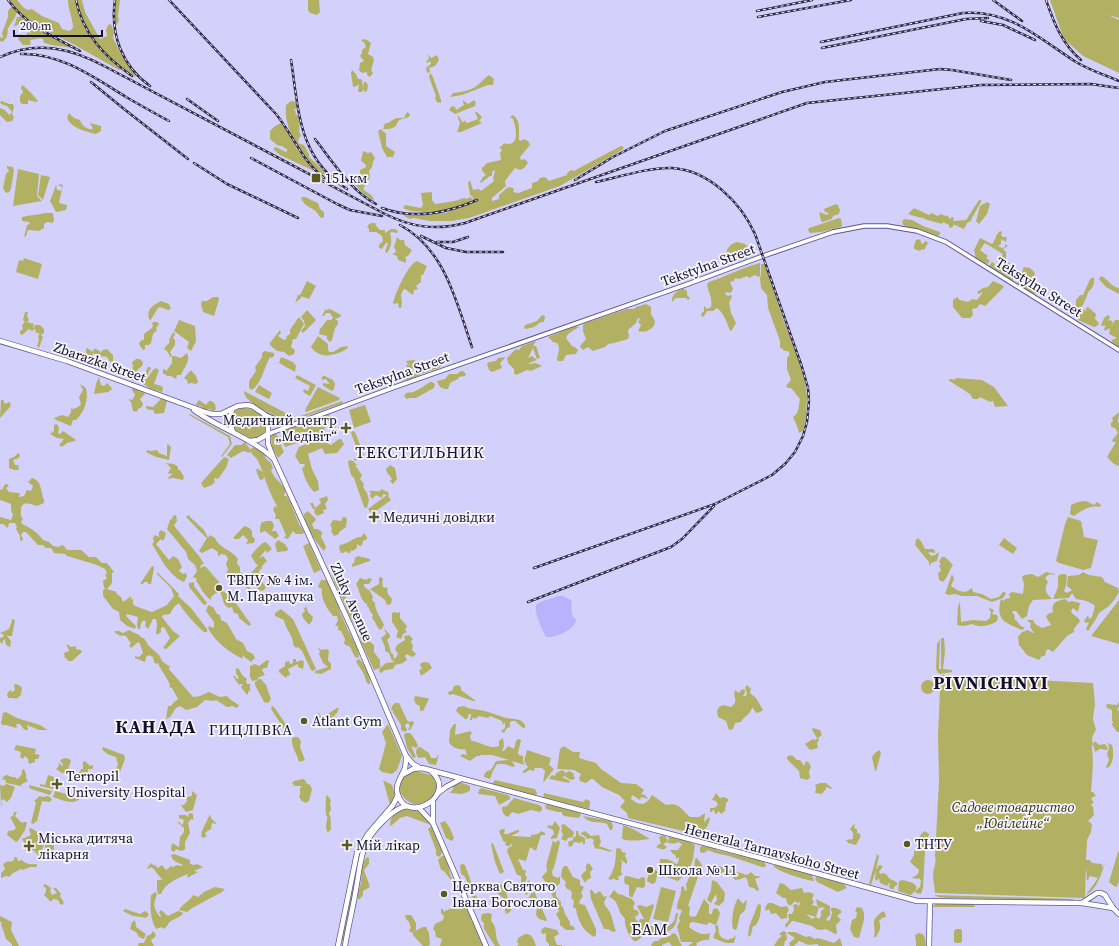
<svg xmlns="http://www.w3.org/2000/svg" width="1119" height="946" font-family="'Source Serif 4',serif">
<rect width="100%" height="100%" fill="#d3d1fc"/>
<!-- green -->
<g fill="#b2b163">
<path d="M10,0H17L24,8L28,10L32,9L42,16L59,23L62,29L69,31L73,28C73,19 68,9 68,0H76L82,21L84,25L77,0H82L85,12L100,39L107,36L106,30L108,25L111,24L114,32L113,38L121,54L135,72L136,77L119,65L121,69L119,70L73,44L42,29L24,16L27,21L72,47L71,48C63,46 49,46 43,42L44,40L41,38L30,40L31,44L29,45H23L18,39L20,34L25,37L28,32L31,34L28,26L22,22L14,27L17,17L23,16L17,11C17,16 13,20 10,25C5,31 11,36 2,42L0,41V37L3,38L2,33L8,17V11L11,7L15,8Z"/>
<path d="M115,0H120L118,16L119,20L116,26L112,16Z"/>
<path d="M308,0H319L320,12L317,15L310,13L308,10Z"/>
<path d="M1050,0H1119V18L1108,15L1119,20V73L1083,56L1064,39Z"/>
<path d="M363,39L367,40L371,43L368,54L373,57L374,60L371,70L373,73L370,77L367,75V72L362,73L359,70L360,63L364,61L360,56L362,53V50L366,47L364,42L361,41Z"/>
<path d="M428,54L431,58L437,55L439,60L435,66L429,68L430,71L429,73L427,72L426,68L431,64L430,61L427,63L426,62L429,58Z"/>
<path d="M352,70L356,74L358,79H361L362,80L363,88L364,82H366L368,85L367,91L365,92L363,89L362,92H358L359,84L357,86L353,87L351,73Z"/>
<path d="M430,73L433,77L441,100V103L437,102L435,98L436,96L429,77Z"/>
<path d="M489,75L494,79L493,85H488L462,95L450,97L453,93C457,93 471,90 475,87C480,84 483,79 489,75Z"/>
<path d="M22,85C26,87 35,97 38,101L36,102L28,100V104H22L20,102V96L23,92L21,88Z"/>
<path d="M463,100L468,104L474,100L476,103L475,106L455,114L449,110L452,106L455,107L456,110L464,105L463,102Z"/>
<path d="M2,101L9,104H13L14,107L12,114L14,117L12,121L7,122L0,115V108L5,110L9,115L12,112L7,106L1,104L0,102Z"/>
<path d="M291,101L297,102V108L294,110L296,112L295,114L298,115L300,121L299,131L301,136L299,138L298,143L304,145L309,154V157C318,164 324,174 334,181V182C327,178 319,174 313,168C299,154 283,126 286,105Z"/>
<path d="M407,112L410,114L409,117L399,120L395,127L389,129H383L385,123H388L396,118H404Z"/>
<path d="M475,112H477L482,117L479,121L482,123L461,132H457L460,123L458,118V115L463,123L464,120L467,123L478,119Z"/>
<path d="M69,113L74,118L80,120C82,126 87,130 93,129L90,123L101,126V131L96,134C85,131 72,129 67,118Z"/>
<path d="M513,115C522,122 518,130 519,140L521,141L523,139L528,141L530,145L520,157L521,160L525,159L528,163L524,168L520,170L515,168L505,181L506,186L492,198V201L499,199V195L508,187L513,188L514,189L513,192L518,193L532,188V183L538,181L540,178L545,177L549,181L567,175V173L571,170L574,171L583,166L617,148L621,146L624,147L622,150L560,186L469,218L452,221H429L414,218L410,219L404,216L405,214L446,213C455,208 465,207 473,201V197L470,195L468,183L470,180L473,190L479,189L481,191L494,181L493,178L495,171L494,170L492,172V176H490L481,183L480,182L483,177L486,175L482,171V168L487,163L501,160L500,153L502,150L499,147L502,146L503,144C505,143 507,144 510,144C520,141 515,126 513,119L510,117Z"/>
<path d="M281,123L290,135L297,149L314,171L280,155L273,149L276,147L286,152L287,151V149L284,148V147L277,145L270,139V131L275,126Z"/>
<path d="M381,129L386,134V146L395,152L393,157H387L382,148L378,131Z"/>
<path d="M363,151L368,153L371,152L375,158L373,162L372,167L369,171L370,177L363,189C367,193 374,195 374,201L364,194L355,185L359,177L363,176L360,173V170L366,167V165L361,161Z"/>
<path d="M7,166L13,167L14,170L11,189L9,192L6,193L3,188L6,174L9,171L7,168Z"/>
<path d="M18,169L39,174L37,196L42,201L13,206Z"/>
<path d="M41,175L50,177L43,200L38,195Z"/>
<path d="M59,184L63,185L59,203L67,205L66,210L56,212L50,201L56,185L57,186L56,189L61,191L62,188L61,186H59Z"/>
<path d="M432,192V200L435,204L455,201L464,198L467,199L470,197L473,199C463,211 416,216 403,208L405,205L421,208L423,205L421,193Z"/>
<path d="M301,197H305L318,203L320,209L324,212V217L321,218C319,216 317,212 314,210C308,206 303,205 301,197Z"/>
<path d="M979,200H981V202L972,218L971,221L967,223L964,229L955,225H953V227L949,228V225L943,222L942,224L924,219L922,217L921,218L908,214L914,208L929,215L932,213L937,216L941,214L945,216L947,215L950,219L952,217L954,218L953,221L966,220Z"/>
<path d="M987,202L990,204L987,214L979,224L976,221L980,206Z"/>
<path d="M836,204L838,205L840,210L839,214L833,216L832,219L823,222L821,221L819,212L827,215L829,213L825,212L824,209Z"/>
<path d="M45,213H53L54,220L53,223L47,222L44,224V228L39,231L28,230L26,236L24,237L27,225L30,224L29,222L22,221V217C30,215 38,215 45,213Z"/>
<path d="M839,218L841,219L842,225L841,227L821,232L810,233L808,230L809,228Z"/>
<path d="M904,219L912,220L923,226L940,232V234L938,236L904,226L902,222Z"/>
<path d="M372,223H375L377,227L380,230H385V233L391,229H395L398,231L397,233L392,232L390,233C392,241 392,246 387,253L385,252L388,243H386L382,249L379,248V245L383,241L382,236L376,232H369V229L367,227L369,224Z"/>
<path d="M1000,231L1002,232L1001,235L1003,237H1007L1006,242L1001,239V244L998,246L1002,248L1005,247V244L1008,246L1003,249L1006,252V261L1000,259L1003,254L985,243L980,250L988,256L986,258L990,261L987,264L976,259L974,250L980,238L992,244C996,240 995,235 1000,231Z"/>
<path d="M397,237L400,240H404L405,245L412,250L408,256L405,257L406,259V263L398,260L397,256L392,254L395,253L396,251L394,247Z"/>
<path d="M919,239L921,241V243L922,244L926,241L928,243L924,250L922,249L920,251L914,249V246L916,240Z"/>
<path d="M737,242L745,244L750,249V253L746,259L730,262V257H728L725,259C726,251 728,244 737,242Z"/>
<path d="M24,258L42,264L38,279L16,272L19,260L23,261Z"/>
<path d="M417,261L427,266L423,275H421V282L416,286L418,289L414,290L413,295L405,289L403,290L401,295L402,303L401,308H399L398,303L394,304L393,303C395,294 408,264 417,261Z"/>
<path d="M999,261L1003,263H1010L1019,271L1012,281L1009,279L990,267L989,266L992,262L997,265Z"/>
<path d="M760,263V276L758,277L755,275L749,278L747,276L739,279L735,278L734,281L730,282L733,289L732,291L730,293L726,292L725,294L728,296L731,295L732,297L729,302L731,313L736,323L732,330L730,331C728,324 723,312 717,308L713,311H707L704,316L702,317L701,314L704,311V306L707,309L711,307C713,299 708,292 707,284C710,281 714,280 718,279C732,273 745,267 760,263Z"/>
<path d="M761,264H764L767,268L784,322L795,348L805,381L807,397L806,419L804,428L802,432L799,433L797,426L793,417C800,412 798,407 800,399L791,388H788L786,386L791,380L787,369V358L790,354L788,351H784L782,348H780V341L768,308L767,295L761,288L760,279L761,273Z"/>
<path d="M1024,267L1030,268L1035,273C1034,277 1030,279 1029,284L1039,291L1038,294L1031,293L1017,284Z"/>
<path d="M1101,276C1108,279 1111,287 1119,288V294L1106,287L1099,279Z"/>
<path d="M1094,277C1095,283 1093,288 1088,292C1087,298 1080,312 1076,314L1074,311L1076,304V300L1080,295H1083L1090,279Z"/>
<path d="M307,281L316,286L309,299L301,296L302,297L295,303L298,295H300Z"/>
<path d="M993,281L1004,286L1002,289L985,306L980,304L977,308L972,309L973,315L970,318H962L953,307V300L957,297L960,300L968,302L972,299L977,300L983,292L978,294L977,292L983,288L988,287Z"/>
<path d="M683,288L687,291V295L690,298L688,300L686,298H676L672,302C671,295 677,291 683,288Z"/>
<path d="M213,297H218L219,299L214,316L203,312L201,304L202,301H207Z"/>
<path d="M161,301L169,304L171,309L168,310L160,307L158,308L150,321C145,310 153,305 161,301Z"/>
<path d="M646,304L651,307V314L655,321L654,326C649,331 644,333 638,331L641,325L638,322L640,319L638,318L636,323L628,330L629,336L628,339L614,343L608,344L605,347L593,351L588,347L583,350L581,348L580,346L586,339L583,331V325L585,323L627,309H634L636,307Z"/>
<path d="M1088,307L1096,314L1095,319L1099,323L1097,326L1094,327L1078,320L1079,315L1083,309L1086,311V308Z"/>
<path d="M330,309L341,315L340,317L335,319L338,321V324L335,328L332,340L330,342L327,339V336L319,334L320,329L327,320H331L333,318L330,313H326L324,316H322L325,310Z"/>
<path d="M307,310L316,320L303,333L301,331L305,326L304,321L301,317Z"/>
<path d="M25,312H28L27,316L29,320L27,322L34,324L33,326L34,330L32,331L29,329L22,335L20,334V331L23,329L22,325L25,322L23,320Z"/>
<path d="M542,315L545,316L544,322H541L534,327L526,329L524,328L525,325L537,321Z"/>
<path d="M1108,315L1110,317L1108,321L1110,320L1113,322L1111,327L1115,320H1119V347L1112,342V340L1117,338L1109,334L1110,328L1105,331L1104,329L1106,325L1103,326L1101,325L1104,318Z"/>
<path d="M298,318H300L304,324L296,339H293L291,347L295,350L294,354L289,356L284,352L277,351L270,345V343L280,330L281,333L278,336L284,340L286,339L287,336L290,334V330Z"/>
<path d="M179,320L195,326L196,341L191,351L187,348L189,342L174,331Z"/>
<path d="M154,322H157L159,324L156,328L157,330L153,334L151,343L149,345H145V349L143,350L140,346L139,343L142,340H144V334L153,327L152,323Z"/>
<path d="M35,325H40L44,329V333L41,335L43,337L39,348L37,346L39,339L38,336L40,334L35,332L36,330L34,329V327Z"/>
<path d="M575,326L579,327L568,334L566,338L572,346L575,347L578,350L576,354L566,355L563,361H558L557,359C558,352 561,349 557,343L553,342L548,337Z"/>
<path d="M174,332L175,334L173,338L175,340V345L170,352L172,356L170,357L168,352L164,349L167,345L170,342L169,340L172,334Z"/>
<path d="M318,336L328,344V349L329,352H333L341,347L347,346L348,348C336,356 320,360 311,347Z"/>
<path d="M536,341L533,346H536L540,358L537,359L533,348L528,358L532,356L537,360L529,363V364L536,363L542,366L531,371L527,370L516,375L514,373V369L508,363L507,358L516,349L519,350L522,346Z"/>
<path d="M87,348L93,352L94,349H96L100,351V353L103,350L107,349L113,355V361L110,362L107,357L101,356L100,354L96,355L93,353L92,357H89L86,355V349Z"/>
<path d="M265,351L274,353V356L272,358L270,357L269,359C264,369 261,384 252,390L249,388V381L256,371L255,367L262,357V353Z"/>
<path d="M187,353C191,361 184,367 181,375H177L176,379L171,376H167L165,374H163V369L168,371L167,370L172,363V356H174L181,358Z"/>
<path d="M281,357L293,362L296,366L295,372L279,363Z"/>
<path d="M505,357L504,359L500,363L502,368L492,372L489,370L487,364L489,362L496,361L498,358Z"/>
<path d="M450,358L452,360L445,362L439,368L420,374V375L408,380L396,381L398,378L417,372L415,370L416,367L415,365V368L408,369L406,365L411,364H408L406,361L413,360L421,362L428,360Z"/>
<path d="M136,359H140L143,362C143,367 140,367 137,370L138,372L135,382L129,378L133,367L132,362Z"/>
<path d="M148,367H150L151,368L147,376L148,377L153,370L156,368L159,370L154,384L162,386L163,389L162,392L151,389L142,383L143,377Z"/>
<path d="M191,370L196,376L198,382L196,384L191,383L188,384L187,380L184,378Z"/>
<path d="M461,371H463L466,374L465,376L459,377L458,379L450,383L448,389C441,389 439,387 437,381L445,379L449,374H457Z"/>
<path d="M297,375L316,385L310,396L303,392L304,389L308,391L310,386L295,378Z"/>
<path d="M323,376H325L333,380L335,384L334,389L332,391L323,386V383L329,384V383L326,379L324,380L321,379Z"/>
<path d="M99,377L101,385L104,386L107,383L111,387L112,390H110L109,392L94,394L96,384Z"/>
<path d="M956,378L982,380L994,387L1008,406L995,407L993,401L990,402L980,397L978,399H973L970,394L948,380L951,379L955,380Z"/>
<path d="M430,382H432L435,384L434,388L416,398H410L407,399L404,396L406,393C409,392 411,393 413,392C415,392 429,383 430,382Z"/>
<path d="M80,384L86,388C89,399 84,413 76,420H73L71,426L56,420L54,418L62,415L68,417L71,412V408L73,409L78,407L81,404L79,397L83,390Z"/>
<path d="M259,385L272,393L269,399L255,392Z"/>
<path d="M133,387L139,389V391L143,392L145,394L140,399L143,404L142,407L138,409L137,412L133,411L131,402L129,400V399L132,400L135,395L132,390Z"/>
<path d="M318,387L340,398L339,400L306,412L305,410Z"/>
<path d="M244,391L295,418L296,420L291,421L285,420C275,415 243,403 244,391Z"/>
<path d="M161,398L165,399L167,401L164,413L155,414L153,410H149L146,408V406L153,407L159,401Z"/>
<path d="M1,400H3L5,404L9,402L11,404L10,407L0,418Z"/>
<path d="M199,400L206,405L209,401H212L215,404L216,409L214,411L209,409H203L201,406H197L196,404Z"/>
<path d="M342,401L343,403L298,419V417Z"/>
<path d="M365,405L371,422L354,428L349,410Z"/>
<path d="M242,408C259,408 277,425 259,438L250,439L233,429C231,419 231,411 242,408Z"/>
<path d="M1119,412L1118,422L1119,423V466L1114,464L1107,457L1116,442H1113L1112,440L1118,433L1115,428L1111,427V423L1113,421L1112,418Z"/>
<path d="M328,413L334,422L336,427L334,430H330L326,426L323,431L318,437L322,443L325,442L331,445L339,439H341L344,444L337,453L325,454L322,448L308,454L312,469L318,481L319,490L314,492C308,486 304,477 302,468L305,466L304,464H300L295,456L299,447L306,444L304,441L285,447L283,442L284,440L300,439L296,434H292L285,438L281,437V434L291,427Z"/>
<path d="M190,414L230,436L232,444L222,457L221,456L230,444L228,437L189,415Z"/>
<path d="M57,424L59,428L58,433L60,434L63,431L76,440L75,441L67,443L62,447L59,445L64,439L57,438L50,434L54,431V425Z"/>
<path d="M353,431L355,432L364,455L363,458L354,461V459L360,457L351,433L352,431Z"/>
<path d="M274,432C280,436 280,446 284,452L278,458L272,447L271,436Z"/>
<path d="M245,442L251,451L250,449L254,447L261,451L265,455L266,459L271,463L273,468L271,470C274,479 281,482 286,490L284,496H287C292,504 294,513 298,521C299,525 302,527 304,532L303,534H296L293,531L288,539L284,538L286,535L279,519H275L276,515L273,510L275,506L278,507C274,503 265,480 263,473L264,478L262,480H260L257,473L256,469H258L263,472L257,459L252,454L251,451L250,453L243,451L231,458L227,455L235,445H241Z"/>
<path d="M168,444L171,447L169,460L156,457L146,452L147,450L150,451L157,450L159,453L167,456V445Z"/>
<path d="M18,453L20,455L19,458L13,460L15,465H18L19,468L18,470H14L9,468V459L14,457Z"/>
<path d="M224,457L229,459L226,468L218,479L214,478L215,482L212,485L204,488L201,483Z"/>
<path d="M349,460L353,461L356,464H359L355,465L362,475L360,479L364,484L363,487L367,493L369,500L367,508L364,507L354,478L351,475L348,463Z"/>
<path d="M166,463L174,464L178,467V470H180L184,477L183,480L173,478L167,479L173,473L169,474L168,473L171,468Z"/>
<path d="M390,465L395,468L397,479L393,484L390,481L392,479C390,476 386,472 386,469Z"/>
<path d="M32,478C42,480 41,493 44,500V503L37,506C31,504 21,500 21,510C21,514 20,516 23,519L21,522L22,524C29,527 39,533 43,540L49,542L53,546L59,547L61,545L64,546L67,550H81L89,557H96L102,563H107L114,572L112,573V583L107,589L113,591H115L118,595L121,597L123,602L131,596V600L133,598V604L135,606L152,612L167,605L174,596L171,588L157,574V572L179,594L178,596L191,608L207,629V632H204C197,626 182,610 179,603L174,607L170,614L163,615L162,617L173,631L180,636L166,649L163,648L170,638L164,627L161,628V632L157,635L156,633L157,625L156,619H153L148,629L145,626L146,622L144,620L141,623L140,629H138L137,625L138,617L127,614L126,616L136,626L135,629L127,626L120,620L119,612L113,609L103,596V590L106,588H104L103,581L107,578L105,575L107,573L105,569L97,565L67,556L65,554L54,553L51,548H46L43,545H38L26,532H23L21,535L23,539L22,541L20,540V536L16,529L17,527L15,523H9L8,528L3,524H0V517L11,520L13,515L11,510V504L0,500V489L2,490L5,484H7L9,486L6,488L9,492L19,493L20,494L19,497L24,496L26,492V490L31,491L33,486L28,482Z"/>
<path d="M381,489L388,492L389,494L388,496L391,500L372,514L368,509L387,495L383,494L382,498L376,495L372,499L370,496L371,493L369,491C373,490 376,492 380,491Z"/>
<path d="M327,496L328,500L325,504L327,509L323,510L324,513L317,516L314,512L315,509H313L310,503H313L315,508L321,503L319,499Z"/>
<path d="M1086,501L1094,505L1097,502L1101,505L1100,507C1090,505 1082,510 1074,516L1070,514L1071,505L1078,502Z"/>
<path d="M308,511L315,518L316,520L312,524L314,529H318L322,532L321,538L323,540L326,547L324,551C317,544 304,525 304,514Z"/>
<path d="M176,515L177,521L174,525L175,527L199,556L204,564L201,565L200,568L205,566L220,583V590C232,594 243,614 251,624L249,626L239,618L238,614L234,613L232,607L229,608C222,605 223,597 220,592L216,593L211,597V600C203,595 201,587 196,581L197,579L193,577L197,571L195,565L188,559L186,552L167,529L170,520L172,519L173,516Z"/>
<path d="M188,515L204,530L208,538L210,535L215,538C219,548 232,550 238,559L237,562L238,565L240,567V572L245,575H249L258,565L256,564L251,556C252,553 260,545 263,543L266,542L272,549L267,553L266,550L265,551L259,558L263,556L267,561L262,566V568L259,571L260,575L259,577L255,575L245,581V583L250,588V590L237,582H233L232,577H228L226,574L228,569L226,564L228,559L226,555L221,554L219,556H218V552L212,548L202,553L200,552L199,551L207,538C205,537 188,519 186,517Z"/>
<path d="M343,517H345L347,519L346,527L339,532V534L334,536L331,531L332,528L330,525L333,520L341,521Z"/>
<path d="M1068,517L1081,521L1084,537L1098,540L1091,568L1083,570L1059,563L1056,561L1065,524Z"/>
<path d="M266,521H272L274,526L272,531H276L279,536L275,539L265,531L260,533V530L261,523Z"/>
<path d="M244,526C250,527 253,530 252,536L255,539L254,543L246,544L248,540L243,535L239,539H234V537C237,533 240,531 244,526Z"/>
<path d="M161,530L166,533L165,537L163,541L161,539L156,544L169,560L173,556L178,559L182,567L179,571L183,574L186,573L187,576L184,582C169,576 160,557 152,544L154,542L153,538L155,535L159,537V532Z"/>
<path d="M364,533L367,537V539L363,541L362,545L360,546L357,544V548L355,549L353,551L351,550L350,553H348L346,551L343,553H341L339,548L340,545C349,544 353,537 361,537Z"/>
<path d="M918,538L921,541L925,549H933L935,551V553L928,552L931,556L935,555L939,552L937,561L931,563L930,566L929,564V562L915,545L916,540Z"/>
<path d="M1004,538L1017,548L1013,554L999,545Z"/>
<path d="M278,540L285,544L288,549L287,551L277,552L275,544Z"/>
<path d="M309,543L321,570L314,573L303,546Z"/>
<path d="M358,556L370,559V561L352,567V564L354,563L355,558Z"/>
<path d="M942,557H945L953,565C949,570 948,577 943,582L939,580L938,573L941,571L939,565H941L939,561Z"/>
<path d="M152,566H153L154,568L151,584H148V582H144L143,584H140Z"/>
<path d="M1046,572L1055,574L1053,575L1050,574L1047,576L1045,578L1048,582C1043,590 1047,594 1052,599L1033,600L1029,606L1027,616L1022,619L1016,611H1013L1012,612L1015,616L1014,618L1021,626L1025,628L1022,630C1005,623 995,620 1001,599L1004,601L1005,599L1010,598L1009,594L1012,592L1023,594L1024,584L1022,577L1024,575L1032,574L1038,577Z"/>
<path d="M1083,572L1089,575L1102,577L1105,582L1118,588L1119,592L1115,599L1109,606L1099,613L1096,619L1088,631L1086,629L1089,622L1086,623L1084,621L1088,615L1089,619L1092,617L1095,606C1090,601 1082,600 1076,599L1072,593L1069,598L1053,599L1058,587V576L1061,574H1065L1067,576L1066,586L1064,591L1067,593L1072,590L1067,586L1068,576L1079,575Z"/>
<path d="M334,574C339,582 342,590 346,598C348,601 350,602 352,605C354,610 358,610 357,616L359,620L364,623L363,625L356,627C350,618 346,608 342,598C339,590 334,583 332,575Z"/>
<path d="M952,574L954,579L951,586L959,591L966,592L972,588L973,592L982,594L991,599L999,597L1003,592H1005L1006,594L1003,598L992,602L977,596H962L955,594L948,595L945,593L946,591Z"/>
<path d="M256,576L259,581C263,582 264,584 266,588L262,591L259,590L252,583L253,580Z"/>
<path d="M381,577L383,579C382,582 382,586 384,588L387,587L388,594L392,599L391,604L387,605L385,600L370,589L379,584V578Z"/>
<path d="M360,578L366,580L369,578L372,579L369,584H364C364,589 367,588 370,591L373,597L372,600L375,603C375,612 381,617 384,625L381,630L378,628L375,622L372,618L373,615L370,611L369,608L367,606V604L365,603C359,596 360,591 356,584Z"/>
<path d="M321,580H326L328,582L335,599L338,603L340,612L348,630L358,649L359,656L358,658L355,657L350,647L344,644L345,639L341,631L338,630V626H335L338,620L337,616H333C328,610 320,598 322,589L318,587Z"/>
<path d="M194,582V586L207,603L205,605L203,604L189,587V583Z"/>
<path d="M1065,599L1069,602L1072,601L1080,603L1078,612L1073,608L1071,611C1073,616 1078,616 1080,621L1074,629V632L1067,636L1053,652L1048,649L1046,651L1045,656H1042L1039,660L1027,655L1019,645L1018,637L1022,632L1028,630L1033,633H1034L1030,627L1031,624L1027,620H1033L1035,624L1042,628L1051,625L1046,617L1048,614L1053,612C1051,601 1058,601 1065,599Z"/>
<path d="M1119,600V644L1091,636Z"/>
<path d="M960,602L961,622L973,620L986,621L990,618L991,612L989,609L990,608L994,610L992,614L997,615L998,617L997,621C990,626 980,628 972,624L964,626L957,625L958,606Z"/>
<path d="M208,605L213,607L217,614L220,615L221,620L227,623L236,639L243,643L247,651L253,654L255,658L251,662L242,655L243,659C229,652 215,642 208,628L209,626L214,628V622L206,611Z"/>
<path d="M306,606L308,612L313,617L312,621L309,625L303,618L302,614L305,611L304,609Z"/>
<path d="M281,609L293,619L316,669L313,671L311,670L302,651L298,647L296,648L293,645C294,636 285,629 284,620L275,616V613Z"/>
<path d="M395,612L398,613L400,612V618L407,626L405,630L407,632L403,634L401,639L396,637L398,631L392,622V613Z"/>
<path d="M12,619L15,620L12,636H7L11,641L10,647L6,645L5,640L4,639L2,644L0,642V638L3,637L4,635L0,633L9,629L12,621Z"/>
<path d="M384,628L390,635V637L387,640C388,642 391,651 391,653L393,654L394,659L397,656L398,653L395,650L397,645L405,640L404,636L409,635L413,639L411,642L413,646L412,650L416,654L413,657L410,656L407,654L405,656L407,660L403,663L395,665L393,669L385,670L381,673L379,671L380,668L374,670L361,642L358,631L360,630L366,633L365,638L374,645V652L380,660V668L386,663L394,662V660L392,661L389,653L385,651V647L381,638L386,634Z"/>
<path d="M129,630L139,635L142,638H144L148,645L160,656C160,660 166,665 170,666L169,669L193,697L200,696L209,692L220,697L227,696L231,700L239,705L238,707L236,708L233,706L227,707L216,700L213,701L205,700L197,707L186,710L180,706L176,708L170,717L166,719L168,706H171L174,702L178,699L172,688L169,687L170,685C167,677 161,671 158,663L156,664L154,662L153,657L149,655L146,657L145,662L135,658V656L139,657L143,653L140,644L138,642L131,648L129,646L131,643C127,640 128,634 121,636L115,633V631H119L123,633Z"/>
<path d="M941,638H944L945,651L943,669L952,670V672L941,674L938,673L936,669L937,644L940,639L939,669H941Z"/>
<path d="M67,644L71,647L76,646V649L81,650L82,652L72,661H68L67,659L65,658L64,653L69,651V650L67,646Z"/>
<path d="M319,648L321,650L327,649L329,651L328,659L329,662L331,663V669L321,674L315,673V671L328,667L323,663L319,654L320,651L318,649Z"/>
<path d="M293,659H296V662L302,660L304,662L303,669L298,667V664L288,669L290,674L289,676L288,675L286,678L279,672V670L285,666V662L289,661L290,664L293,663Z"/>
<path d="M359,659C365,664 371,676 370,684H368C365,680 366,679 364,675C363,671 358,666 356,661Z"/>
<path d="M267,660L269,661L267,668H264L262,670L265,675L259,677L257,680L252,681L250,677V666L255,664L259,666Z"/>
<path d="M425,662L429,663L432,668L421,676L419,670L422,669L420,665L421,663Z"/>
<path d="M236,668L239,669L242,675L247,679L246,681L247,684H250V692L248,691V694L247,695L241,687L243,684H241L239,685L233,676H235L237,679L239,678L236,673Z"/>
<path d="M938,675L988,676L994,678L1093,683L1095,704L1093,719L1096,730C1093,734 1091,738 1093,744L1095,741L1099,745L1105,744L1108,748L1107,750L1100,749L1095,752L1093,744L1092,746L1093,764L1091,792H1093L1096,796L1093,797L1091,799L1094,802L1091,805L1093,807L1094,815L1088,821L1092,824L1091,832L1087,840L1086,860H1090L1092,863L1102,864V868L1105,863C1101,875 1097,889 1086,895L1098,878L1090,876L1088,880H1087L1086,867L1085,898L935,893C935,887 933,882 933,876C933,869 937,863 935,856L939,781L938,736L940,689Z"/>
<path d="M259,679H261L266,685L271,699L268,703L264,702L255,685V682Z"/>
<circle cx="928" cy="687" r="7"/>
<path d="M15,684L19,685L22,688L21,695L16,699L14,698H8L7,694L10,690L12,692L14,691L15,689L14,686Z"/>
<path d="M458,685L461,687V690L476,701H473L453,694L450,695L448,694L449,691H452L454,686Z"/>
<path d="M747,685L750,688L751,687L750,693L756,698L763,710L760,712L756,713L753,708H752C750,715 744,716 741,722L735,723L733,729L729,730L726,721L718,717L717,711L719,707L723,705L731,707C740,700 732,698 735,690L739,693L742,689L745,690V692L743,696H746L747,693L745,688Z"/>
<path d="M415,696L427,698L429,699L423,711H420V706L416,704L414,700Z"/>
<path d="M387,698L392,711V706L395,703H399L407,720L409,722L413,721L414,723L410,730H408L410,726L408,723L405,725L407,730L405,732L401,730V725L393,712L398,723Z"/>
<path d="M1119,702V707L1117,709L1119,711V732H1117L1112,725L1113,721H1112V710L1107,708L1106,706L1107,704L1117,705Z"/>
<path d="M272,706L274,707L290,730L286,732L271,709Z"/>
<path d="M464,706C470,710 478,709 485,711C492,713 499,716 506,718C513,719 521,718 525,725V728H523L515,721H512L510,722V727L507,728L504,733L501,731L505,728V722L503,725L502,721L490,716L488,718L479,716L475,719L473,717L472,720H470L471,714H469L467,719H465L456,711L458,707Z"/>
<path d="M337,708H339L337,713L333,717V721L330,730L327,726L331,722L328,720H322L318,717V712L320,716L329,713Z"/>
<path d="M6,712L17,718L40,725L48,730H39L27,725L28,730C24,731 22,727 20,724H16L17,727L16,728L6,725H2L1,723L3,713Z"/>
<path d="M388,724L402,756L397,770L392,774L382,772L379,769L386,743L382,732Z"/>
<path d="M454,724H456L455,735L470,731L472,733C469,736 470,738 472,741C481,742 490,750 499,746V741L503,738L504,746L502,751H504L508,746L514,749L516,741L518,739L521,740L518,753L519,755L523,756V762L525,765L512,761L515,766L513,767L504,764H497L493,771L490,779L484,777V775L487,771L491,770L496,761L509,760L492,755H481L480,756H477L470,761L460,756L462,754L467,755L465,749C459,750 452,748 449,742L450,730Z"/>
<path d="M813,728L820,730L822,735L818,738L819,740L817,743L818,748L810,750L805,744L813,739L816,740L817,738L812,730Z"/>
<path d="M406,733H410C413,736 417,742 418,746L416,748L411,746L416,757L413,758L407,748L404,735Z"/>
<path d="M295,737H298L301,741L300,747L305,760L299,762C297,753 291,748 292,738Z"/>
<path d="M1108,743L1112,745C1114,751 1114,763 1108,768L1106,767L1109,760L1107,754L1109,748Z"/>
<path d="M16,745L36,749L35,754L40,755L38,759H35V762L29,764L28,759L25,756L23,759L20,757L21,753L19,751L14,750Z"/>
<path d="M564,746L573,752H580L579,758L596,763L601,769L621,783L636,784L644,790L641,794L645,795L648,799L641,797L640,800L632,795L631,799L637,803L643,804L648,801L652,795L666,805C679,802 681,809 690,817H699L705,813L704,822L709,817L710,818C709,826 705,829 700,835L628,818L627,813L620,807L625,801L619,795L602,787L593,779H591L586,783L580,781L579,778L581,774L574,770L557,769L560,749Z"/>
<path d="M103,747L124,755L125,759L120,772L116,769L118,764L116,757C110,755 106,754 102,749Z"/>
<path d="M420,747L429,753L431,758H436L439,754L436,765L429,764L425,757L419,758L417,756L416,752L417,748Z"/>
<path d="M527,750L551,758L549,765L554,769L543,783L545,771L542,768H535L534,771L529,770L525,773L522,772L528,767L524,761Z"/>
<path d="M879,750L881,753L876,771H875L872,757L874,754Z"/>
<path d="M790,755L793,756L797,760H800L804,766L806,761L809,763L811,767L809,771L810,778L807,780L800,778L799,771L787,759V757Z"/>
<path d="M66,758L71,760L68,770L71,772L69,774L62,773L56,769L59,766L58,762L62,766L63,764L60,761L62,759Z"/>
<path d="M85,761L90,766L93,765V768L92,769H88V772L80,777L77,773L80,772L81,769H83V762Z"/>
<path d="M24,769L26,774V778L28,781L22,784L21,786L6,783L5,779L3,780L2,779L4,776L7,775L12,777H15L17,779C21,777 22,774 22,770Z"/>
<path d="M562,770L566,773L569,771L573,773L575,779C571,781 568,779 565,776L562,777L570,781L569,783L550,779L549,778L552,775L555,776L556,773Z"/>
<path d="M416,771L431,775C436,780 438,786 435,792C422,825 375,784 416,771Z"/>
<path d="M48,775L54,777L56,779L53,789L40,786V784L45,785Z"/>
<path d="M303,779L306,781V783L310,785L312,789L309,801L306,803L302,801L299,797L300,794V788L302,786H295L292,783L294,781Z"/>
<path d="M383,780L392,785C395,793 396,798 390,805Z"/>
<path d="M495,780L535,789L537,793L535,797L497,787L492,784Z"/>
<path d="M460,782L470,786V791L462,794L450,793L453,789V785L455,784L456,785Z"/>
<path d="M820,783H826L832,788V789L826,787V789L822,794L815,793L816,788L815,785Z"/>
<path d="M0,784L2,786L7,784L15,787L11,798L7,802L3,799L1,801L2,805L1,806Z"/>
<path d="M29,785L52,791L50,795L31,789L29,787Z"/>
<path d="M481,788L508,795L510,797V799L499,805L495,796L478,794L479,790Z"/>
<path d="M55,791L81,798C73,806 63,800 53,797Z"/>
<path d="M192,791L197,795L193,810L186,812L181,805H184L187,801L186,797L192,796Z"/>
<path d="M544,793L583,802L586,799L590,801V804L589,809L543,798Z"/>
<path d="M716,793L720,798L724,797L728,799V801L726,803L725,811L721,814L719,811L716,814H715L714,809L712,812H710V808H714L718,805L716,801L712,800Z"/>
<path d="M327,795L331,800L330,803L331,809L329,814C332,819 330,823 331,829L328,833C325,828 326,825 327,820C328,817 327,817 326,814C325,808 326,802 326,796Z"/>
<path d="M39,796L43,797L48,796L52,799L50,802L42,801L37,821L33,824L31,823L36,803L34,800L37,799Z"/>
<path d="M514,798L539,805L542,807V810L540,812L531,810L518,814L512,812L508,817C503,815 502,811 502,807L507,806Z"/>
<path d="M547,804L578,812L581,814L579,818L564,816L562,814V812H558L546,809L545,806Z"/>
<path d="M409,808L422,813L431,825L407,816L400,818L391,826L390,825C390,815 400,808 409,808Z"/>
<path d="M14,812H17L15,816L22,823L24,822H27L25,830L18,841L16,842L7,835L8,831L14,830L16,828L10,817L13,816Z"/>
<path d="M189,813L193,814V818L195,820L191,819L188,823L190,833L185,842V849L184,850L180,851L176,849L174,852L171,850L172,843L179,847L180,837L184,832V828L177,822H179L182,825L183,824L184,820L179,818V815H186L188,817Z"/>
<path d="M210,814L211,818L216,823V824L212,823L211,829L206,832L205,834L207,836L203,838L201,836L202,831Z"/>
<path d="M583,816L611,821L613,826L612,830H610L607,824C598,821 588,824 583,816Z"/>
<path d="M445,821L450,828L454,838L452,841L446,838L440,823Z"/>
<path d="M555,821L560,828L557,838L551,839V837L554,834L553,830L547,827L549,825L552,826Z"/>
<path d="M564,824L574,832L573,837L568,838L566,841L561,839L563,834L561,831L562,829L561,825Z"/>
<path d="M855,824L854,828L857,829V833H859L861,836L856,845L848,843L846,840L853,839V833L850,829L853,825Z"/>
<path d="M623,825L633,829L650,839C640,840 632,842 622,839Z"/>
<path d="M431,826L433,827C437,835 448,850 439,857L436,855V850L428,829Z"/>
<path d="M31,828L41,834L45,843L47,840L46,832L54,835L56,838L54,841V853L52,854L49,850L45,848V843L39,856L33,850L26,849L24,842L22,839L31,835L29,829Z"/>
<path d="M502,829H505L504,834C510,835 514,830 519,830V832L511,836L531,837V835L538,834L541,831L545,833V835H541L536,851L530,847L526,861L518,859L523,870H526L525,875L527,877L525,883L527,885L526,887L528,894L526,895L521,884V876L517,875L507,851L508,848L512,846L511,843L510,846H507L505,844L506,842L503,841L499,831Z"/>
<path d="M576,831H578L579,835L585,838V844H583L582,841L580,843L574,842L572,846L569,847L568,842L573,840V838L576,836Z"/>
<path d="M585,831L591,836L599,835L601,842L599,846L613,851C607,853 600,847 595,849L593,842L594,840L591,838L587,839L586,837L581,834V833Z"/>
<path d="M925,831L929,834L925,851L923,888L921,894L916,893L915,891L911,895H910L898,891L899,881L903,880L913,883L917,887L915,891L920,887L921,881L919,878L918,879L912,878L918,874L919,870L910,862L914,855V851H917C917,843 918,835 925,831Z"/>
<path d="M663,835L666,837L668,842L669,837C677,837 688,840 695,845L693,859L687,875H684L678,881L666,877L661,878L663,874L668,876L671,875L672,868L668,865L665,870H663C660,868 659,863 660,859C668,859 669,859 676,864L678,863L679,857L676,859V856L672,853L670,850H678L682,844L678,842C675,844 671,844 667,842L663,844L667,847C664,851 660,849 656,847L659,844H661L659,837Z"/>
<path d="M553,840L555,843L558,840L560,842L555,864L552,872L553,876L558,878L560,876V883L556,887V896L561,902V906L563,907L565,914L570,922V925L574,927L575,929L574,930H566L560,925V921L556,914L559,911L548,886L542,877C545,872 549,872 546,866Z"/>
<path d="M493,843L504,872L500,874L495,862L491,844Z"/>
<path d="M702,845L707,847L711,846L717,850L738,855H743L746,857L763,861L766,865L765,867H762L729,856L715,853L708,850L704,853L700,852V848Z"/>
<path d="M618,848L621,849L622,852L626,853L625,856L627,860V864L621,860L622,863L621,872L623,874L618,877L619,880H616L613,878L612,880L608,879C615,870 616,860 616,849Z"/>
<path d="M360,852H362L344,940L343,941L341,940Z"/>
<path d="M1118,852H1119V880L1117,887L1114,886L1109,882Z"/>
<path d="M174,854L190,860V864L194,865L197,864L203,867L194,871L198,872L187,878L188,874C178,878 165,883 161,894H158L157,890V880H161L162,879C157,875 156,870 151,867L148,869L147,868L151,863L153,865H155L158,868L162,865L166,870L171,866L174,867L176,865L182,866L183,865C178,862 172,862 171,855Z"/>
<path d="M877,854L879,856L876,870L879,865L883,866L879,872L880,874L883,873L886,874L890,879L895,881L898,884L894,887V889H891L889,887L890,882L887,886L880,883L879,878L877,881L875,879L876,870L871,885L869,884Z"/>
<path d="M442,856H444C451,863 447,870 452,878L451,880L444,871L441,870L438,860Z"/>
<path d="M14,857L18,858L17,860L19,861L22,860C25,864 31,865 37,864V866L36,867H30L23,870L21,869L13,873L9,877L6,876L1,878V873L5,869L3,864L8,861L10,862L14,860Z"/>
<path d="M367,857L369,858V864L364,870L370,887L363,891V895L360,899H358C357,892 360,888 361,882C362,874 361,863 367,857Z"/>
<path d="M697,858L702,865L688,906L690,907L689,915L692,917L696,916L704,899L709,905V914H712L713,909L717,908L720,913L717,923L715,925L709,922L707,925L693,922L690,923L689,927C696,932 702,936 710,933L709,940C706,939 699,941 696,944L697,946H688L693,942H681L677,926L680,921L679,918L682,910L677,909C676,902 682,896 681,888L682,886L684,887L685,891L687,890L686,885L692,870L694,869L695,859Z"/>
<path d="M589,863L593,869L590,872L591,878L587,880L585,883L581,876L584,872L586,871V865Z"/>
<path d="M463,864L465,865L481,909L479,910L478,906L476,907L473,902L475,899L472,897L469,893L471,890L468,886C467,881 466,876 461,874L460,865Z"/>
<path d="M776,865L812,875L814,881C807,881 777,871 773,866Z"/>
<path d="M564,866H567L573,877L580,880V885L584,887L581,893L583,896L579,902L580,904L585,905L596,929V935L594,937C583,931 578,921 576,909L573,907L574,901L571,898L572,893L570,890L567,889L565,885L566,882L561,877L562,869Z"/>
<path d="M719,866L724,868L726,870H731L747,875L751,872L755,876H760V877L755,879L759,890L757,891L754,888L749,887L747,879L745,877L741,879L735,880L733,877H730L725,872L720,873L715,870Z"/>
<path d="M650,869L656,870L658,873L655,883L652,884L647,881Z"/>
<path d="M625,876H627L639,879L642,877L645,878V887L642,888L637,887L632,898L629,895V885L625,884L624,880Z"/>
<path d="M818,876L844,884L847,888L838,892L817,882L815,878Z"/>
<path d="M529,880L547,920L546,921L539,919L536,915L537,906L534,905L530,907L528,899L531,894L530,889L527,882Z"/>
<path d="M712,880L717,882L725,893L724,901L719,906L714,904L717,900L716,894L711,903L707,900L711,890Z"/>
<path d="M780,883L784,884L791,890L802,888L804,893L809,892L814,894L812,899L814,902L812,905L819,907L816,917L806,914L812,919L816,917L819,919L821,916V911L824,909L823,907L820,908L817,905L816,899L830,906V915L826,919L828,921L830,920L832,913L831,910V908C835,907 840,909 842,912L837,916L841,920L836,925L837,933L835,934L826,929L821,930L816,929L812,926L794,921H792L786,928L785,925L789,920L788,914H792L794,910L793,905L796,904L799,906L800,902L797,903L795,901L790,906L787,903L786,898H783L776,893Z"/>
<path d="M45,884L51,888L50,891L52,895L57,893L53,888H56L61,894L60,896L64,903L62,905L60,904L58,900L53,899L51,902L44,895L46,892V888L43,886Z"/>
<path d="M502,884C507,890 508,899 508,905L512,909L510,912L506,914L505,911V903L503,898L498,894L494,888L496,887L499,891V885Z"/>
<path d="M215,887L225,889L222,892L192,908L187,912L179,910C183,903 189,902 193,895L198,897L204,892Z"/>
<path d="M661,887L676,891L668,922L653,919Z"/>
<path d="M591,889L595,894L600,891L604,897L607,896L604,902C605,907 607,907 609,911C613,917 613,925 616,931L613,932L608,929H604L591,899L590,891Z"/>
<path d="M614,890L618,894L623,895L624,896L632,899L635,903L633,907L634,910H637L639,913L637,916H635L636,920L639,922L640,919H644L637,906L640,905L646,907L653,904L654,906L649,922L650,926C657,927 668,929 673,922C675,920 675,916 676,913H678C676,932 669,931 654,936L649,933L643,936L637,941H634C629,936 624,926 625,919C624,917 622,916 621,914C617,907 618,900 609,897Z"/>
<path d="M155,892L157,894C153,905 153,907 160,917L161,916L159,912L161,910L168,916L178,911L182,912L183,914C179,918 175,918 171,921C168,923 168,926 164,929L162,927L156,929C150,918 150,908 151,895Z"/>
<path d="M934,895L1074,899L1072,901L945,898L938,897Z"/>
<path d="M738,898L743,904L746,900L747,901L745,910L740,915L737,928L736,930L733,929C731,919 733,907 738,898Z"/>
<path d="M459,899L464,901L485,946H440L442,939L436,937L435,931L433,929L435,924L443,920L444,916L441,913V908L445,912V911L456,906L455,902Z"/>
<path d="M768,903H772L781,907L787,906L789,910L787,913V918L781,919L776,913L771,914L769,909L766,911L765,908Z"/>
<path d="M937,903H973L975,907H932Z"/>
<path d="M758,904L761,905C761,912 760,921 755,926H753L751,935L748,937L749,927Z"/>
<path d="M857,907L862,908L864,913V920L859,938L854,937L850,929L852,920L856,918L857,913L855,911Z"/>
<path d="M125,909L140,914L145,911L149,914L147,917L145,918L142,917L133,916L123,911Z"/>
<path d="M883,911L885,913L886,917L882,918L879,921C882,927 879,932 876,937H874C877,923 868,922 883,911Z"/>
<path d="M488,913L492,914L491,921C499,928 493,939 501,946H495L484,929V923C480,920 481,918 482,914Z"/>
<path d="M405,915H411L416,923V930L411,933L409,930L411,928L409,922L406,919Z"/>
<path d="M0,916L12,922L11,930L19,946H12V944L6,939L1,924L2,922H0Z"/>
<path d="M135,920L136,927L146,934L144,939L139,937L136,932L130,929L132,922Z"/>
<path d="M716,925H718L719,934L722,938L728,940L731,938L732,939L736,935L734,943H726L713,938L716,930L715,927Z"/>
<path d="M423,927H426L429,933L430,945L428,946H423L413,935V932Z"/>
<path d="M545,927L557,930L559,934L554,937L557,945H562V946H549V944L546,941V933L543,934L541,932L542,929Z"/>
<path d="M956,929H961L962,931V941L961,943H956L954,942V931Z"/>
<path d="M153,931L156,935L155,937L151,940L154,946H138L139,943H144L147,936L151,934Z"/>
<path d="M783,931L786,932L787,940L785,941L784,946H774L778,939L782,936L779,934Z"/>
<path d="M788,932H795L806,937L809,936L815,939L818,938L834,943L840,938L842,945V946H819L817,944C805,946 808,944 799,941L794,946H790L789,943L795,938L787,933Z"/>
<path d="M673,933L676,934L682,946H672L669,942L662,945V946H651L653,942L655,941H658L661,938H665L667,936H670Z"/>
<path d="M919,933C926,934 925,940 926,946H916V942L915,935Z"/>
<path d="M525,934C532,933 534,940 536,946H517L519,944L517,942L518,938Z"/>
</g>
<!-- water -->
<path fill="#b9b3fc" d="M558,596H563L571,600C573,609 569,614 576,620C575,630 555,638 546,637C543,631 532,609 537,604C542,600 552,599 558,596Z"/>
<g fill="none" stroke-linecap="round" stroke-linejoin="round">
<!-- stream -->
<path stroke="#b9b3fc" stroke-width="1" d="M277,411L278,412"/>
<defs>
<g id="minor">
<path d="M264,414L288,425"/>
<path d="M268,434L395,387L688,284L763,256L833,232L864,226H887L917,231L946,242L1119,350"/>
</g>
<g id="major">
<path d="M0,341L67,361L205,412L212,414H221L238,406L247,405L252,406L264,414L268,422V444L274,459L352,629L406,756L413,764L420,768"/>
<path d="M194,410C218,428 250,437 273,458"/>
<path d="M232,410L229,420L233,432"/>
<path d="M250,441L258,440L268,434"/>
<path d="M406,756C406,760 406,764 405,768C402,777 394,785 398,795C407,825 459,795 431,771"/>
<path d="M402,775L413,769L422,768L768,860L917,901L1082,903L1113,908"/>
<path d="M437,794L446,787L461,779"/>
<path d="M433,801V823"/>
<path d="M419,808L433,823L486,946"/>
<path d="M1082,903L1097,893H1101L1105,895L1113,908L1119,914"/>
<path d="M338,946L357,853L368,834L393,805L398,795"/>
<path d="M345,946C348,927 353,908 356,889C359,874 360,855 367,841C374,829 393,808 407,806"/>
<path d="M929,946L930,902"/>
</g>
</defs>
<!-- minor casing -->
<use href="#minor" stroke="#5d5695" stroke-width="5.5"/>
<!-- major casing -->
<use href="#major" stroke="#5d5695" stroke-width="6"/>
<!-- minor -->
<use href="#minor" stroke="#fff" stroke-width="3.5"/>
<!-- major -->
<use href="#major" stroke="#fff" stroke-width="4.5"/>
<defs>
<g id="rail">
<path d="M8,0C26,25 54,37 80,51"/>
<path d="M76,0C83,34 104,56 132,76"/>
<path d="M115,0C110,34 122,66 150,86"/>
<path d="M169,0L276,114C293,135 302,161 324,178"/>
<path d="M993,0L1022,21"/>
<path d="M1046,0C1054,23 1062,44 1081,60"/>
<path d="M757,11L812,0"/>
<path d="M758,17L851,0"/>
<path d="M981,21L1003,25L1035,40"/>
<path d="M821,42L963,13C1009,9 1040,39 1076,62C1089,70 1105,75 1119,81"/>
<path d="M822,48L966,19L988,18"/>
<path d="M21,54C59,52 95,78 126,97C140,105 154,113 169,121"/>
<path d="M0,57C37,40 71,48 106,67L385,214C411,227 436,231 465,223L807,103L981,85L1091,84L1119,88"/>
<path d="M291,60C299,111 298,158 347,189"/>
<path d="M91,82L124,109L188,159"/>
<path d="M187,99L218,121"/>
<path d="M315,139C333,162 350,190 376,204"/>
<path d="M251,158L337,204L350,210L382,216"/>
<path d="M194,163L227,184L298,218"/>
<path d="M575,180L613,157L665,131L782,92L825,82L940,69L952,70L1011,80"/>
<path d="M382,208C414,220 447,213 477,200"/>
<path d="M400,225C445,249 456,301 472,347"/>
<path d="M421,236L446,248L466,252"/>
<path d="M437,242H453L468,237"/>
<path d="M467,252H503"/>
<path d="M534,568L715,504L772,475L785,464L795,452L803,436L807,422L809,401L808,388L802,367L755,234C741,203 709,170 672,168C650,167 619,177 596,182"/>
<path d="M528,602L671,547L682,539L714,506"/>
</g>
</defs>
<!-- rail casing -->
<use href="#rail" stroke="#312d49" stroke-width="2.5"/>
<!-- rail -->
<use href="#rail" stroke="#f7f6fe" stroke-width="1" stroke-dasharray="3" stroke-linecap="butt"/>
</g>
<!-- markers -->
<g fill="#5a5926" stroke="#f7f6fe" stroke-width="1.5">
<rect x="311" y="173" width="10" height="10" rx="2"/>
<path d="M344 422h4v4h4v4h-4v4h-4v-4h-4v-4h4z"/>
<path d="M372 511h4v4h4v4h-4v4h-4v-4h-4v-4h4z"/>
<circle cx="219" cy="588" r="4"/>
<circle cx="304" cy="721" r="4"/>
<path d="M55 778h4v4h4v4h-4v4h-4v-4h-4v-4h4z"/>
<circle cx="907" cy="844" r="4"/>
<path d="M345 839h4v4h4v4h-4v4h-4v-4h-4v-4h4z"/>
<path d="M27 840h4v4h4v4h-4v4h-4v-4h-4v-4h4z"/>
<circle cx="650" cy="870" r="4"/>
<circle cx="444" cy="894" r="4"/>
</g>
<g text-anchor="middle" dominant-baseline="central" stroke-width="3.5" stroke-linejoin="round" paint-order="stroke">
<!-- poi labels -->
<g font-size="14" fill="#130f28" stroke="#f7f6fe" text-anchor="start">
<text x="325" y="178">151 км</text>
<text x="337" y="420" text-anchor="end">Медичний центр<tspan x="337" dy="16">„Медівіт“</tspan></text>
<text x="383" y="517">Медичні довідки</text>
<text x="227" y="580">ТВПУ № 4 ім.<tspan x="227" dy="16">М. Паращука</tspan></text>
<text x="312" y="721">Atlant Gym</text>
<text x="66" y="776">Ternopil<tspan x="66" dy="16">University Hospital</tspan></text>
<text x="38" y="838">Міська дитяча<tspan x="38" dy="16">лікарня</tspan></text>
<text x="915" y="844">ТНТУ</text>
<text x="356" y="845">Мій лікар</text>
<text x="658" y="870">Школа № 11</text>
<text x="452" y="886">Церква Святого<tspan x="452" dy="16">Івана Богослова</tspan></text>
</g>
<!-- street labels -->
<g font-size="14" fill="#130f28" stroke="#f7f6fe">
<text transform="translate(708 265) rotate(-20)">Tekstylna Street</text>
<text transform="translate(1039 287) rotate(32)">Tekstylna Street</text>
<text transform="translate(100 362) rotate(19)">Zbarazka Street</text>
<text transform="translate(402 373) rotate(-20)">Tekstylna Street</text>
<text transform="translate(352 602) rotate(66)">Zluky Avenue</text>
<text transform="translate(772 851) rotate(15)">Henerala Tarnavskoho Street</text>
</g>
<!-- park labels -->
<g font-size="14" font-style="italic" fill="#32310e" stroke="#f7f6fe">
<text x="1013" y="807">Садове товариство<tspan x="1013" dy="16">„Ювілейне“</tspan></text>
</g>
<!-- neighbourhood labels -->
<g font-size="15" letter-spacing="1" fill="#130f28" stroke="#f7f6fe">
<text x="251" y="729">ГИЦЛІВКА</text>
</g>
<!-- quarter labels -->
<g font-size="16" letter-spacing="1" fill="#130f28" stroke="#f7f6fe">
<text x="420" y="452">ТЕКСТИЛЬНИК</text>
<text x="650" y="929">БАМ</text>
</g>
<!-- district labels -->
<g font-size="18" font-weight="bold" letter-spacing="1" fill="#130f28" stroke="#f7f6fe">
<text x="991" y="682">PIVNICHNYI</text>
<text x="156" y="726">КАНАДА</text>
</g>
</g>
<!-- scale -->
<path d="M14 30v6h88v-6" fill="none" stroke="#130f28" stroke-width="2"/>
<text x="20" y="30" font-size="12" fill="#130f28" stroke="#f7f6fe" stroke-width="3" paint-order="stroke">200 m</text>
</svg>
